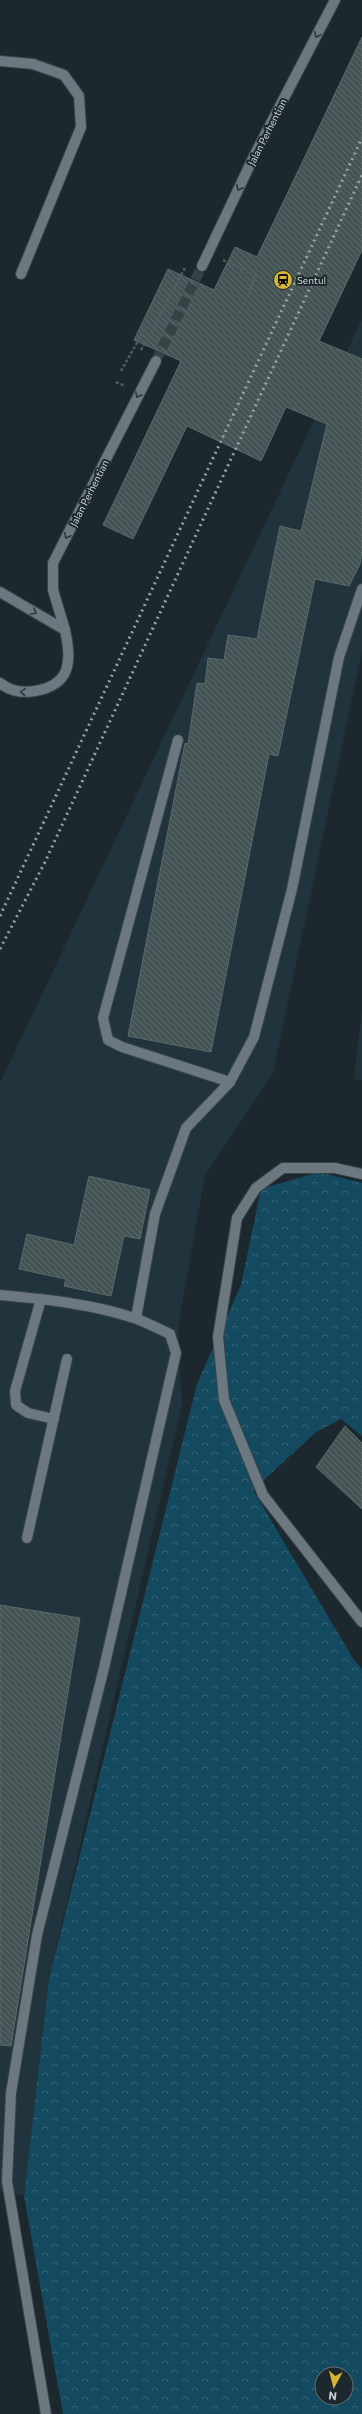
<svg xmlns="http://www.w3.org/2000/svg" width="362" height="2414" font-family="Commissioner,sans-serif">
<defs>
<pattern id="forest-crowns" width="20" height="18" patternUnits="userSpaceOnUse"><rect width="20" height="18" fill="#134a60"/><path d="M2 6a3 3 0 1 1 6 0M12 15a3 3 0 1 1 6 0" fill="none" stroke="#346376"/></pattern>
<pattern id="building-back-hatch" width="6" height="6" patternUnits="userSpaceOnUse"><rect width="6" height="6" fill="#445455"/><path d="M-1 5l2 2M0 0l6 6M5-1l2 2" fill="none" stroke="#5e6c6d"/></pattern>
</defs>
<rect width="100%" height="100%" fill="#1d282e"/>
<!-- built -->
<g fill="#21343d">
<path d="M362,319V651L273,1073L205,1175L178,1327L182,1405L49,1979L24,2196L0,2191V1083Z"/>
<path d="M362,1010V1080L354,1079Z"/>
</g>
<!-- forest -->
<path fill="url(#forest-crowns)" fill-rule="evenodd" d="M319,1172L362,1183V1436L341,1419L316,1432L253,1490L354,1660L362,1669V2414H63L24,2196L49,1979L197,1384L241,1285L261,1189ZM322,2374H346V2398H322Z"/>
<!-- building -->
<g fill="url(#building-back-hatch)" stroke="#5a6a6b">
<path d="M362,37V250L319,341L362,359V551L360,564L349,586L315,579L278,756L269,754L211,1052L128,1036L185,743L188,744L197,683L205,684L208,658L224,660L228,635L257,639L280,526L301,531L327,424L286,407L261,461L187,426L133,539L103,525L181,361L134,340L168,269L214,290L235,247L257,257Z"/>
<path d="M89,1176L150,1190L140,1239L124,1236L111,1296L64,1286L66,1279L19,1269L27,1234L74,1245Z"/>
<path d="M345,1426L362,1443V1509L316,1467Z"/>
<path d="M0,1605L80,1618L11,2046L0,2045Z"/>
</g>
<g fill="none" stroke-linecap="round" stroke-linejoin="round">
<!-- street-tunnel -->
<path stroke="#374247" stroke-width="10" stroke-dasharray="10 5" stroke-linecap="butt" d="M156,361L202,266"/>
<defs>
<g id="lane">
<path d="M0,61L33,64L64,75L79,96L81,127L21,274"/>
<path d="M178,740L103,1018L108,1040L122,1047L230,1082"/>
<path d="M362,1174L335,1168H283L256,1188L237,1218L218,1337L224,1400L263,1495L362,1622"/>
<path d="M0,1295C44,1299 92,1304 134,1318C146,1322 159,1329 170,1334L176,1353L104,1668L37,1935L11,2093L7,2181L46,2414"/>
<path d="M41,1299L15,1391L16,1405L28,1413L54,1419"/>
<path d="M136,1318L155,1214L186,1128L230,1082L254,1037L292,889L339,657L362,589"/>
<path d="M27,1538L67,1359"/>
</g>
<g id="street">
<path d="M202,266L255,154L335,0"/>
<path d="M0,592L65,630C72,661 71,685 35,691C23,693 10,691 0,683"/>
<path d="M65,630L53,590V563L156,361"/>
</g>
</defs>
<!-- lane casing -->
<use href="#lane" stroke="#394448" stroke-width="12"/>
<!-- street casing -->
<use href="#street" stroke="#394448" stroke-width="12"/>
<!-- path -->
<g stroke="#525c61" stroke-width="2.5" stroke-dasharray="3 2" stroke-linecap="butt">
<path d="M223,260L256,276L238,315"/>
<path d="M141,350L185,268"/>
<path d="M121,371L147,325"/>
<path d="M116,382L123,385L124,383"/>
<path d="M114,514L116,515L130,490"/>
</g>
<!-- lane -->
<use href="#lane" stroke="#6b787f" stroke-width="10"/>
<!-- street -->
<use href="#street" stroke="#6b787f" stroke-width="10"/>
<!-- rail -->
<g stroke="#98a0a4" stroke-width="3" stroke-dasharray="2 4" stroke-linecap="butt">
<path d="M0,916L362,138"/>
<path d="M0,949L45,862L362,175"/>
</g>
</g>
<!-- one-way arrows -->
<defs><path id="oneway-chevron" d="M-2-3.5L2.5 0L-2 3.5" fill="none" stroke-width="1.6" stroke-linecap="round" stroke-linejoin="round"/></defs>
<g stroke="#2d383e">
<use href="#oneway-chevron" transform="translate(317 35) rotate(117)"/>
<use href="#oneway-chevron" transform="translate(239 188) rotate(116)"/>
<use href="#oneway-chevron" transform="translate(138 395) rotate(117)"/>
<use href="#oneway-chevron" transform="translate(67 536) rotate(117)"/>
<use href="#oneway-chevron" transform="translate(34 612) rotate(30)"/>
<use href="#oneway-chevron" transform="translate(23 692) rotate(-176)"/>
</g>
<!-- icons -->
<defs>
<symbol id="station-disc" viewBox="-11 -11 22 22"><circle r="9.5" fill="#d5b534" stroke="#1d282e"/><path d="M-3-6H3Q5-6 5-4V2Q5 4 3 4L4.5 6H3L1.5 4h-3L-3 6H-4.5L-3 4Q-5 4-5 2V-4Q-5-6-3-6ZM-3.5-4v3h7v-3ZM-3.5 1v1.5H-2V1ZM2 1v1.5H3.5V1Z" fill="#111"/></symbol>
</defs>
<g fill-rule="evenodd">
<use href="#station-disc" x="272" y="269" width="22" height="22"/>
</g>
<g text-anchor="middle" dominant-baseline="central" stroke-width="4" stroke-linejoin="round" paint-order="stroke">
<!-- street labels -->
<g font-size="10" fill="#ccd4d7" stroke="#1d282e">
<text transform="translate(267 132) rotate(-63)">Jalan Perhentian</text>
<text transform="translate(89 493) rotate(-63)">Jalan Perhentian</text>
</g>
<!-- poi labels -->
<g font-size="10" fill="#ccd4d7" stroke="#1d282e" text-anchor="start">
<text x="297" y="280">Sentul</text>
</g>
</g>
<!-- north arrow -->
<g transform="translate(334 2386) rotate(187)"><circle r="19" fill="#1d282e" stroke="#636d72"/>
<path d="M0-3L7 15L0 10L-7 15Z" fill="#d5b534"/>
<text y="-6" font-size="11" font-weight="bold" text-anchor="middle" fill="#ccd4d7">N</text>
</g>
</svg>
